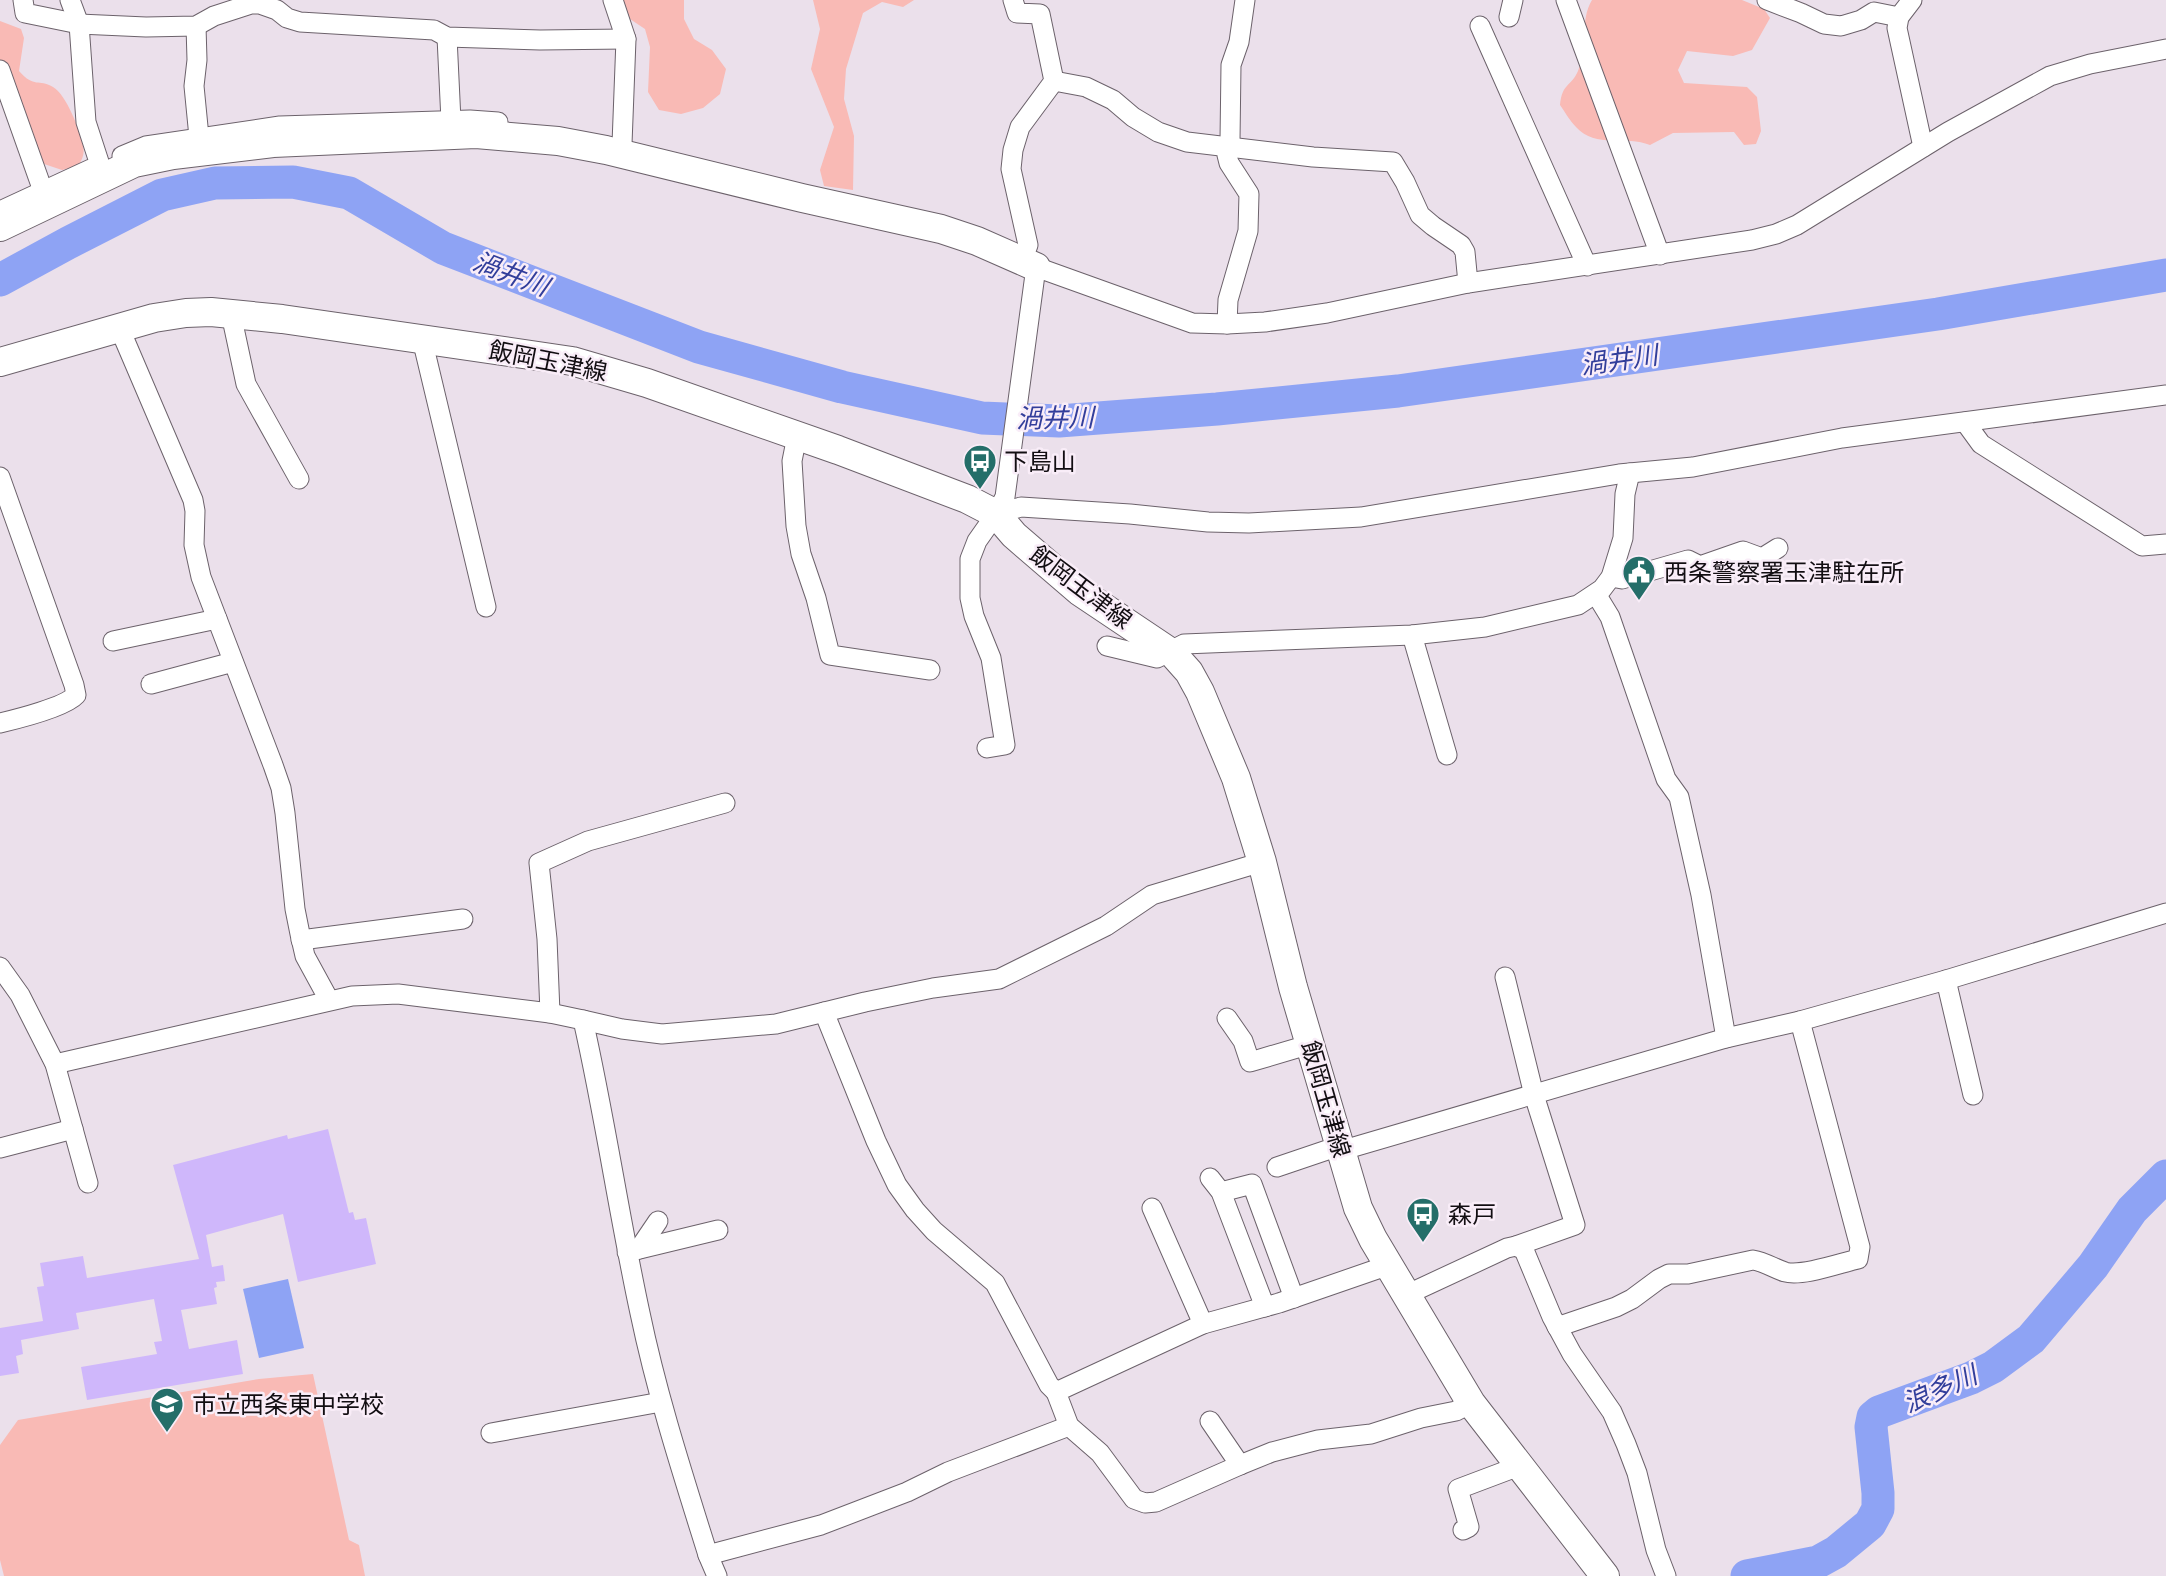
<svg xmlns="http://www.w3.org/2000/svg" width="2166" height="1576" font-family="Arial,'Noto Sans JP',sans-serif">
<rect width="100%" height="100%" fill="#ebe0eb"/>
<!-- green -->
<g fill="#f9bab5">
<path d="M623,0H684V19L694,39L712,50L726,69L720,94L703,108L681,114L659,110L648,92L650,47L645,29L630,19Z"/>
<path d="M813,0H914L903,7L882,2L863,13L846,69L844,99L854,136L853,190L824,186L820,170L834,127L811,69L820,29Z"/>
<path d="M1592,0H1742L1764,9L1770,18L1752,50L1733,56L1687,51L1678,70L1684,83L1747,87L1757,97L1761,131L1756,144L1744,145L1734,132L1673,133L1650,145C1626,135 1596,149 1576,127C1570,121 1565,112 1560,105C1562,83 1571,87 1578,71C1587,50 1580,19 1592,0Z"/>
<path d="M0,21L21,29L24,38L19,71C35,89 38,78 53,87C66,94 81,132 83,146C85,154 82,160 78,166L62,170L44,164L15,99L0,77Z"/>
<path d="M313,1374L349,1540L359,1545L365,1576H4L0,1560V1445L18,1420L259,1379Z"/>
</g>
<!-- water -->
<path fill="#8ea3f4" d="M288,1279L304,1348L259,1358L243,1289Z"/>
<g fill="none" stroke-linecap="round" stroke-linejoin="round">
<!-- river -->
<g stroke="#8ea3f4" stroke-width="33">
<path d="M0,280L68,243L162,195L215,183L293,182L349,193L443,248L699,347L842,387L982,418L1059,421L1217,409L1398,391L1938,314L2166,275"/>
<path d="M1747,1576L1818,1562L1836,1552L1870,1524L1878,1509V1493L1871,1427L1873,1417L1879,1412L1971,1378L1993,1367L2031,1339L2093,1266L2132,1210L2166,1176"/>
</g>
</g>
<!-- building -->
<path fill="#cfb7fb" d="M328,1129L349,1213L353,1212L355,1220L366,1218L376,1264L298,1282L283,1214L206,1235L212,1267L223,1265L225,1281L216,1282L217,1287L214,1288L217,1304L181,1310L189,1349L237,1340L243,1374L87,1400L81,1367L157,1354L154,1342L162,1341L154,1299L76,1313L79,1329L21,1340L23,1354L16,1356L19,1373L0,1376V1328L43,1321L37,1287L44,1286L40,1263L83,1256L87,1278L199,1259L173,1165L287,1135L288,1139Z"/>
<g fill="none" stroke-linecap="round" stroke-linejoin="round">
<defs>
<g id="street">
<path d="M23,0L25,13L79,24L146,27L196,26L214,16L251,4H260L277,10L287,18L300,22L434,30L447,37L540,40L626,39"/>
<path d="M70,0L79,24L86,122L100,165"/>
<path d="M613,0L626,39L622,144"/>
<path d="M1013,0L1017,13L1040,14L1054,81L1020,127L1013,150L1011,169L1028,245L1022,261"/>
<path d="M1566,0L1660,255"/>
<path d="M1767,0L1801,13L1824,24L1841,26L1861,20L1874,12L1899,17"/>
<path d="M1912,0L1899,17L1897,28L1923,147"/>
<path d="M1509,17L1513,0"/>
<path d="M196,26L197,60L194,86L199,137"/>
<path d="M1480,26L1587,266"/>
<path d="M447,37L451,121"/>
<path d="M0,70L43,191"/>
<path d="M1054,81L1086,87L1113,100L1133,117L1158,132L1187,142L1313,157L1393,162L1405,182L1420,215L1433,226L1461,245L1465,252L1468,283"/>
<path d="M122,156L146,146L280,126L470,120L498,122"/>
<path d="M0,211L91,169"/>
<path d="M231,314L246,384L299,479"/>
<path d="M1227,324L1228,300L1248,231L1249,194L1229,163L1227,155L1230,140L1231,65L1239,42L1245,0"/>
<path d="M119,327L193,500L195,511L194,545L201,577L273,765L281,788L285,813L295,909L300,934L305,956L329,1000"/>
<path d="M422,339L486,607"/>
<path d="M1965,422L1981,444L2142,546L2166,544"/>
<path d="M797,436L792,461L796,526L801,554L816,598L830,655L930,670"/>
<path d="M0,477L74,685L76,695C65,707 17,719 0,723"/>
<path d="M996,514L1021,507L1130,514L1208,522L1249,523L1361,517L1619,474L1693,467L1842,438L2166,395"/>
<path d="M1611,577L1622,579L1688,560L1700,566L1743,551L1762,558L1778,548"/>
<path d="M1596,594L1610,617L1666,779L1679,797L1701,895L1726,1038"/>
<path d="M1412,635L1447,755"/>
<path d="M113,641L217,619"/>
<path d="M1107,646L1157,658L1184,644L1412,635L1485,627L1578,605L1602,589L1611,577L1623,538L1625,494L1630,473"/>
<path d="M151,684L233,662"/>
<path d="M987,748L1005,745L991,658L974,616L970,598V559L977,541L996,514L1005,497L1036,267L1192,323L1227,324L1265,322L1327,313L1468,283L1752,240L1776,234L1797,225L1948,132L2050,76L2090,64L2166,49"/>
<path d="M301,940L463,919"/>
<path d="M0,967L20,995L55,1064L88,1183"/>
<path d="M1505,977L1534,1095L1575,1225L1516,1246"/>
<path d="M1946,980L1973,1095"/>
<path d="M824,1012L876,1141L897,1185L915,1210L934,1231L995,1283L1049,1385L1056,1392"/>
<path d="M550,1013L547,939L539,863L588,841L725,803"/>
<path d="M1227,1018L1243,1041L1250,1062L1311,1044"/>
<path d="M583,1020L622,1029L662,1034L776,1024L865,1002L933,988L999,979L1106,926L1152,895L1262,862"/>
<path d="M55,1064L352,996L398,994L550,1013L583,1020C605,1117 619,1216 640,1313C657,1395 683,1475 708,1555L717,1576"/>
<path d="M0,1148L73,1129"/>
<path d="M1340,1151L1726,1038L1800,1021L1946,980L2166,913"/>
<path d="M1277,1167L1339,1146"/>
<path d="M1210,1178L1221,1192L1265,1307"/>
<path d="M1221,1192L1252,1184L1294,1298"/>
<path d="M1152,1208L1203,1324"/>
<path d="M639,1249L658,1221"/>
<path d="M627,1252L718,1230"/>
<path d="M1406,1295L1507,1248L1516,1246L1524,1250L1552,1317L1572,1354L1612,1412L1626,1444L1637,1473L1656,1550L1666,1576"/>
<path d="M1557,1327L1616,1307L1632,1299L1659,1279L1669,1274H1688L1753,1260C1765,1262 1773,1268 1785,1272C1802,1277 1840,1263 1858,1259L1860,1247L1800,1021"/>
<path d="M1210,1421L1240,1465L1156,1502L1145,1503L1134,1499L1100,1453L1069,1426L1056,1392L1203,1324L1279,1303L1389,1265"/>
<path d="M491,1433L661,1402"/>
<path d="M1240,1465L1272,1452L1318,1440L1371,1434L1421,1418L1456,1411L1471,1403"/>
<path d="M1463,1530L1469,1527L1458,1489L1519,1466"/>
<path d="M708,1555L821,1525L907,1492L948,1472L1069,1426"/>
</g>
<g id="secondary">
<path d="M0,227L134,163L173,155L273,143L476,134L558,141L606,150L802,198L941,229L977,241L1036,267"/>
<path d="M0,362L154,318L186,313L211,312L282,319L572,361L647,383L838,450L967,499L996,514L1014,535L1079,591L1173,654L1189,672L1200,692L1236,778L1262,862L1293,987L1358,1208L1373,1239L1471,1403L1605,1576"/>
</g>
</defs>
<!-- street casing -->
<use href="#street" stroke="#6c626b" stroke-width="21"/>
<!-- secondary casing -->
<use href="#secondary" stroke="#6c626b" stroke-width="30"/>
<!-- street -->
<use href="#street" stroke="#fff" stroke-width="19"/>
<!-- secondary -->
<use href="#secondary" stroke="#fff" stroke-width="28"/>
</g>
<!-- icons -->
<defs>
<symbol id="bus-pin" viewBox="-11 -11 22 30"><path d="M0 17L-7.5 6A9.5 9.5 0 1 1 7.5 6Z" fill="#246e69" stroke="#f9edf8"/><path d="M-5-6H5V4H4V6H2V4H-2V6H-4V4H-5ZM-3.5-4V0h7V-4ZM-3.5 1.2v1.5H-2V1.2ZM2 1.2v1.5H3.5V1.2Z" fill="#fff"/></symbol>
<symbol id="civic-pin" viewBox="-11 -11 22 30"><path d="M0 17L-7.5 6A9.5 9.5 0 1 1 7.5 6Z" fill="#246e69" stroke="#f9edf8"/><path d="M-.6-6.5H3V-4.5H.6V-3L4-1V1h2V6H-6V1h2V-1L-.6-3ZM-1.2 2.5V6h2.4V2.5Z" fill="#fff"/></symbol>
<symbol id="school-pin" viewBox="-11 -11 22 30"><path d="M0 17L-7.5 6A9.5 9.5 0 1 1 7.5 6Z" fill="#246e69" stroke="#f9edf8"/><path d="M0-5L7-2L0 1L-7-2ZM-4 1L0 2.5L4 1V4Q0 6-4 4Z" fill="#fff"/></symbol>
</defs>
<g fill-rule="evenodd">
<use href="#bus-pin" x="961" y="442" width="38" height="52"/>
<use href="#civic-pin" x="1620" y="553" width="38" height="52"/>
<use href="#bus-pin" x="1404" y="1195" width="38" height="52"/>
<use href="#school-pin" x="148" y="1385" width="38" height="52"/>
</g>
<g text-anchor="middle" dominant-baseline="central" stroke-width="5" stroke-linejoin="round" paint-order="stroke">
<!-- street labels -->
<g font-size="24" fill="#120e12" stroke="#f9edf8">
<text transform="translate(548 361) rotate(11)">飯岡玉津線</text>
<text transform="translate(1081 587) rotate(37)">飯岡玉津線</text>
<text transform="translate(1326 1099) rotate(74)">飯岡玉津線</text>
</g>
<!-- poi labels -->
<g font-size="24" fill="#120e12" stroke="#f9edf8" text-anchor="start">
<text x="1004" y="461">下島山</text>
<text x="1664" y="572">西条警察署玉津駐在所</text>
<text x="1448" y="1214">森戸</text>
<text x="192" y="1404">市立西条東中学校</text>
</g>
<!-- water labels -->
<g font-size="26" font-style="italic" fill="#323e9b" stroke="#f9edf8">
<text transform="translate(511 274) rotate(21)">渦井川</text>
<text transform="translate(1619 360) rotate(-8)">渦井川</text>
<text transform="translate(1055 418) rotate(-1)">渦井川</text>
<text transform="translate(1940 1389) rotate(-24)">浪多川</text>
</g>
</g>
</svg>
